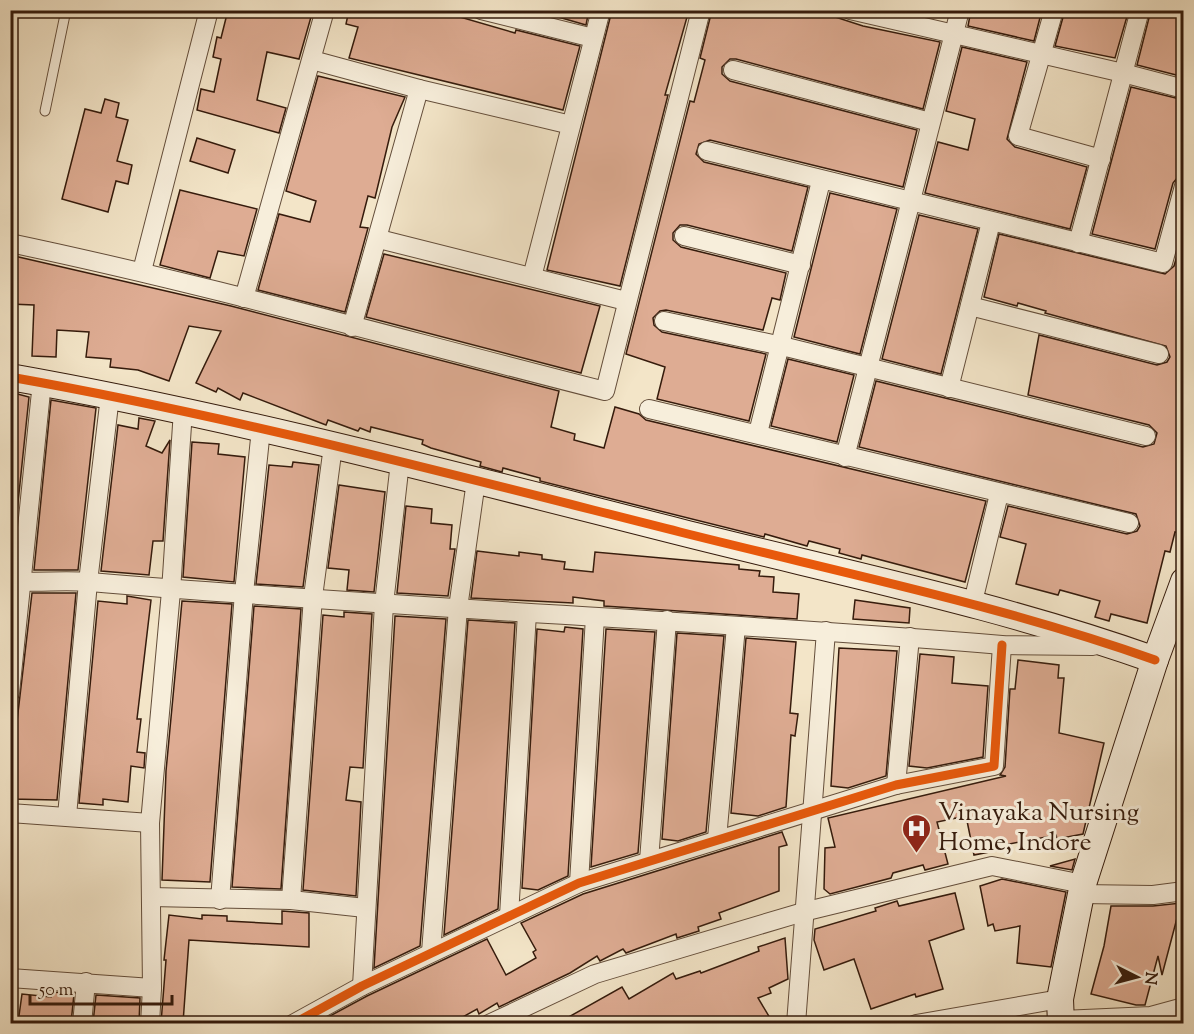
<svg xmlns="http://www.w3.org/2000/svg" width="1194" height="1034" font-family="'Sorts Mill Goudy',serif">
<rect width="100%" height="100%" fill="#f3e5c8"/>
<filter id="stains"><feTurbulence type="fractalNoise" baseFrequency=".00333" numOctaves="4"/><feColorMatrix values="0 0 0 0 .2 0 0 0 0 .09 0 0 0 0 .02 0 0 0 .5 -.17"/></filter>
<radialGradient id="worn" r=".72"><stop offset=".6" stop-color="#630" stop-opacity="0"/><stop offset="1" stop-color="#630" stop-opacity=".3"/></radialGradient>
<!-- building -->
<g fill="#deac93" stroke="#351b0c" stroke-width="1.5">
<path d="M228,10H313L299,59L267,52L257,100L286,108L279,133L197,110L201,89L214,92L221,59L213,57L217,37L221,38Z"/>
<path d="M349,10H436L515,33L516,30L580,46L563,110L349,58L358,27L346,24Z"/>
<path d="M534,10H589L586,25Z"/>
<path d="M612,10H689L665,95H668L620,286L547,270Z"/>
<path d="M712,10H827L826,14L863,26L940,42L923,109L736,59H730L722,67V74L730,81L917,130L903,187L710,140L699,144L696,154L704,162L808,187L792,251L687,225H680L673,233V240L681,247L786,273L780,300L772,298L763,330L666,310L660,311L653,318L654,325L662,332L766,354L749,421L657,399L665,367L626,354L690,101L694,102L705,60L700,58Z"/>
<path d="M971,10H1042L1034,41L968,26Z"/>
<path d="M1065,10H1117L1128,13L1115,58L1055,46Z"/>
<path d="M1151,10H1184V77L1137,65Z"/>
<path d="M962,47L1027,62L1007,139L1015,147L1087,167L1070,229L925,193L938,142L968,150L975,119L946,111Z"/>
<path d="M318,76L405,97L392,127L375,198L368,196L360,227L368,228L345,312L258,290L279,214L310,222L316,201L286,191Z"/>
<path d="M1131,87L1184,100V175L1177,178L1173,183L1155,249L1092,234Z"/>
<path d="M105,99L119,103L116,117L128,120L117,161L132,165L128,184L116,181L108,212L62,199L85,109L101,113Z"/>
<path d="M197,138L235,150L228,173L190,161Z"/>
<path d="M180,190L257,209L244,256L218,251L210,278L160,265Z"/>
<path d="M830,193L897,209L860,354L794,337Z"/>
<path d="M919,215L978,229L941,374L882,359Z"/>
<path d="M1184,231V534L1175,532L1170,552L1165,551L1147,623L1111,614L1109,621L1095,617L1100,601L1060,590L1058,595L1016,584L1026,544L1000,537L1008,506L1127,534L1137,531L1140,526L1136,514L859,447L876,381L1143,447L1154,444L1157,433L1149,425L1028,395L1039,335L1157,365L1167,362L1170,357L1166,346L1045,313L1046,311L1018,303L1017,306L984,297L999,234L1165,274L1174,266Z"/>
<path d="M384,254L600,306L581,373L366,317Z"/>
<path d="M10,255L231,306L559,391L551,427L575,434L574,440L604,448L615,407L639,414L646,420L986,501L965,582L862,555L861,559L839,553L840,549L809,541L807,546L765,534L764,537L540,481V478L503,468L502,472L480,466L481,462L431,448L422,444L423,440L371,427L370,432L360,428L358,431L328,420L326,425L243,393L240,400L218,388L216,392L196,383L221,331L189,326L169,381L138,370L110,367L111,359L86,357L89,332L57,330L56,357L32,356L34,305L10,304Z"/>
<path d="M788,359L854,375L837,442L771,426Z"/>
<path d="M10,392L29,397L11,570H10Z"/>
<path d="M51,400L96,408L78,570H34Z"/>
<path d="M139,418L155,421L146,446L162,453L170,440L163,541H153L149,575L101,571L118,425L138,429Z"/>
<path d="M192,442L219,444L218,454L245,457L234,582L183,577Z"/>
<path d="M293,462L319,465L303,587L256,584L269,465L292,467Z"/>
<path d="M339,485L385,492L374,592L347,590L349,570L328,568Z"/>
<path d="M406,506L432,509L431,523L452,525L450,549H455L448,596L397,593Z"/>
<path d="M477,551L519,556V552L542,555V559L565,562L564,569L593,572L595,552L739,565V569L760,571L759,576L774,577L773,592L799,594L797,619L604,606V601L573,597V603L471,598Z"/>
<path d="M32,593H76L57,800L11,799L12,764Z"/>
<path d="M127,596L151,600L137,719H141L137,752L145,753L144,768L131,766L128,802L103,799V805L79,803L98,601L127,604Z"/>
<path d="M855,600L910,608L909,623L853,619Z"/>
<path d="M182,601L232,604L210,882L162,880L166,771Z"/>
<path d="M254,606L301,609L281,889L232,887Z"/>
<path d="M344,612L372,614L363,768L350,767L346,800L361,802L356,896L303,890L323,615L344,617Z"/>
<path d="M395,616L446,619L420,946L374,968Z"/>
<path d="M468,620L515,623L498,909L444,935Z"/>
<path d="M565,627L583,629L568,876L538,890L522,888L537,629L564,632Z"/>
<path d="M606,629L655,632L638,853L591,867Z"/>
<path d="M677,633L724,636L706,832L678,841L662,839Z"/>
<path d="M746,638L796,642L790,713L798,714L795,736L791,735L786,807L758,816L731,813Z"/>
<path d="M839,648L897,651L886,776L848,788L831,786Z"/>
<path d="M920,654L954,657L952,683L988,686L983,757L927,768L909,766Z"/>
<path d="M1018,660L1059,665L1058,678H1064L1059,733L1104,743L1083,834L1057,839L1056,835L999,846L1000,850L974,855L966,816L937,822L948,864L925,870L923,865L893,873L891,878L830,894L824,889L825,848L835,847L828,818L1006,776L1000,775L1005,767L1010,689H1015Z"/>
<path d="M782,832L787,845L779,847V891L719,913L721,919L698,927L699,931L677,938L676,934L626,953L623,949L600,961L597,956L570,973L499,1007L497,1003L479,1014L477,1009L452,1023H317L367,996L487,939L506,975L536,958L533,952L536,950L521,923L583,894Z"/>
<path d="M1075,859L1072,870L1050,866Z"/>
<path d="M1002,879L1066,892L1051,967L1017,963L1020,926L995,931L993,924L988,926L980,886Z"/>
<path d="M955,893L964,929L929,941L943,989L916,997L915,994L871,1009L854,959L824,970L814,940L815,929L876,911L875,908L894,902L897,901L899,906Z"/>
<path d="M1181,903L1162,975L1158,956L1145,1005H1136L1091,994L1104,946L1111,906H1153Z"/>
<path d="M282,911L309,913V947L189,940L183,1023H161L166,960H164L169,915L202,919V915L227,916V921L282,924Z"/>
<path d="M785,938L788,979L769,988L771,993L758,998L773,1023H558L622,987L629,999L673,973L676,979L700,971L701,973L759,951L758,947Z"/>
<path d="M52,992L74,994L71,1023H18L22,994L51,997Z"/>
<path d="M96,995L140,998L139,1023H93Z"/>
</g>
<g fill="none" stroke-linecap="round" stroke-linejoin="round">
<defs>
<path id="lane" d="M45,111L66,10"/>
<g id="street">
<path d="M481,10L593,38"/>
<path d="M850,10L1123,73L1184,89"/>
<path d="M1054,10L1018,136L1101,159"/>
<path d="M312,60L419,89L571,125"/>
<path d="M733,70L930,122"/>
<path d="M707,151L1163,263L1184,186"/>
<path d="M684,236L801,265"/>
<path d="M379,239L626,301"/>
<path d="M10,243C210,285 407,341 605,391L701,10"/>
<path d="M1078,243L1140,10"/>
<path d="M142,271L209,10"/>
<path d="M532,277L601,10"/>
<path d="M244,298L325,10"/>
<path d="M970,306L1159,354"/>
<path d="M664,321L782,346L1146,436"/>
<path d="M352,327L419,89"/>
<path d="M949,388L991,222"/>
<path d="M649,409L1129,523"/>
<path d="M758,433L821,181"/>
<path d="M845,457L960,10"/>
<path d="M10,581C37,583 64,580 90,582C394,608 699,620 1002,645L1093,646"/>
<path d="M972,606L999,494"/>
<path d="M10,693L42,382"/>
<path d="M896,785L910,637"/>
<path d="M10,813L150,823"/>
<path d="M67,816L88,582L110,396"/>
<path d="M717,839L736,626"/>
<path d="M649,861L667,620"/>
<path d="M579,883L595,617"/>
<path d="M1080,894L1153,895L1184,891"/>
<path d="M151,897L291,900L365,908"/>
<path d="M220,900L244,593L261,429"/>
<path d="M291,900L313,597L333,446"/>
<path d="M509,916L527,613"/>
<path d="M431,952L458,608L476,481"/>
<path d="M10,978L152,988"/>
<path d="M362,986L384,604L400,462"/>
<path d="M1062,1020L1151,1016L1184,1007"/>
<path d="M82,1024L86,982"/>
<path d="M150,1024L152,988L150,823L171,591L183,410"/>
<path d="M293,1024L362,986L579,883L896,785L994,766L1002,645"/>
<path d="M489,1024L595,974L803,912L992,866L1083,884"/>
<path d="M796,1024L826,631"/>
<path d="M916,1024L1060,999"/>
</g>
<g id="secondary">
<path d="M10,377C236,417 458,476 680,532C838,572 1001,605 1155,660"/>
<path d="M1061,1024L1060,999L1083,884L1155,660L1184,581"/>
</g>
</defs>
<!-- lane casing -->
<use href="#lane" stroke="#644e3b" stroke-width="11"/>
<!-- street casing -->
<use href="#street" stroke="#644e3b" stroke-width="20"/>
<!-- secondary casing -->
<use href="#secondary" stroke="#351b0c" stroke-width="28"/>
<!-- lane -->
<use href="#lane" stroke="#f7eedb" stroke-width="9"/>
<!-- street -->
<use href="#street" stroke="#f7eedb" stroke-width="18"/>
<!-- secondary -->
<use href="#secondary" stroke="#f7eedb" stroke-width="26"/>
<defs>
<g id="cycleway">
<path d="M10,377C236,417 458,476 680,532C838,572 1001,605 1155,660"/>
<path d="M293,1024L362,986L579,883L896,785L994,766L1002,645"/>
</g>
</defs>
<!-- cycleway casing -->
<use href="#cycleway" stroke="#f7eedb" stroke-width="13"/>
<!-- cycleway -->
<use href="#cycleway" stroke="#e8590c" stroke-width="9"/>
</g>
<!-- icons -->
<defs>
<symbol id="hospital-pin" viewBox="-11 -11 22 30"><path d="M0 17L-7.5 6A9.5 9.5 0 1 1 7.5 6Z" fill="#8f2418" stroke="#f7eedb"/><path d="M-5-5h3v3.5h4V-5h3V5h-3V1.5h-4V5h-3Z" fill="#fff"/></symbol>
</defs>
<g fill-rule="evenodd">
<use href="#hospital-pin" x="900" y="812" width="33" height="45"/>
</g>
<g text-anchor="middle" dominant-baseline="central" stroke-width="6" stroke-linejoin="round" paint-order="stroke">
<!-- poi labels -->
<g font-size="26" fill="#351b0c" stroke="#f7eedb" text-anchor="start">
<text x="938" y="813">Vinayaka Nursing<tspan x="938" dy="30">Home, Indore</tspan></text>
</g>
</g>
<!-- margin -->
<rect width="1194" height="1034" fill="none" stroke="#f3e5c8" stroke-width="36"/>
<rect x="12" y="12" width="1170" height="1010" fill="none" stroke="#351b0c" stroke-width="3"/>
<rect x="18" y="18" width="1158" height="998" fill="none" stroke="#351b0c" stroke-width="1.5"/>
<!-- north arrow -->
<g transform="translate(1137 977) rotate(96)" stroke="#f7eedb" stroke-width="4.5" paint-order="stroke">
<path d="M0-4.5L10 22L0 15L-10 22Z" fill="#351b0c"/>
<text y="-9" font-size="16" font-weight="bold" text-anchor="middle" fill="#351b0c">N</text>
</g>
<!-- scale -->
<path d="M30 995v9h142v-9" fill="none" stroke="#351b0c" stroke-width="3"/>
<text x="39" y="995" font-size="18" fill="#351b0c" stroke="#f7eedb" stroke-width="4.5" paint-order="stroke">50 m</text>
<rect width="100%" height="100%" filter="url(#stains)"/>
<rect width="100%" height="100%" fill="url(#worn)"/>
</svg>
